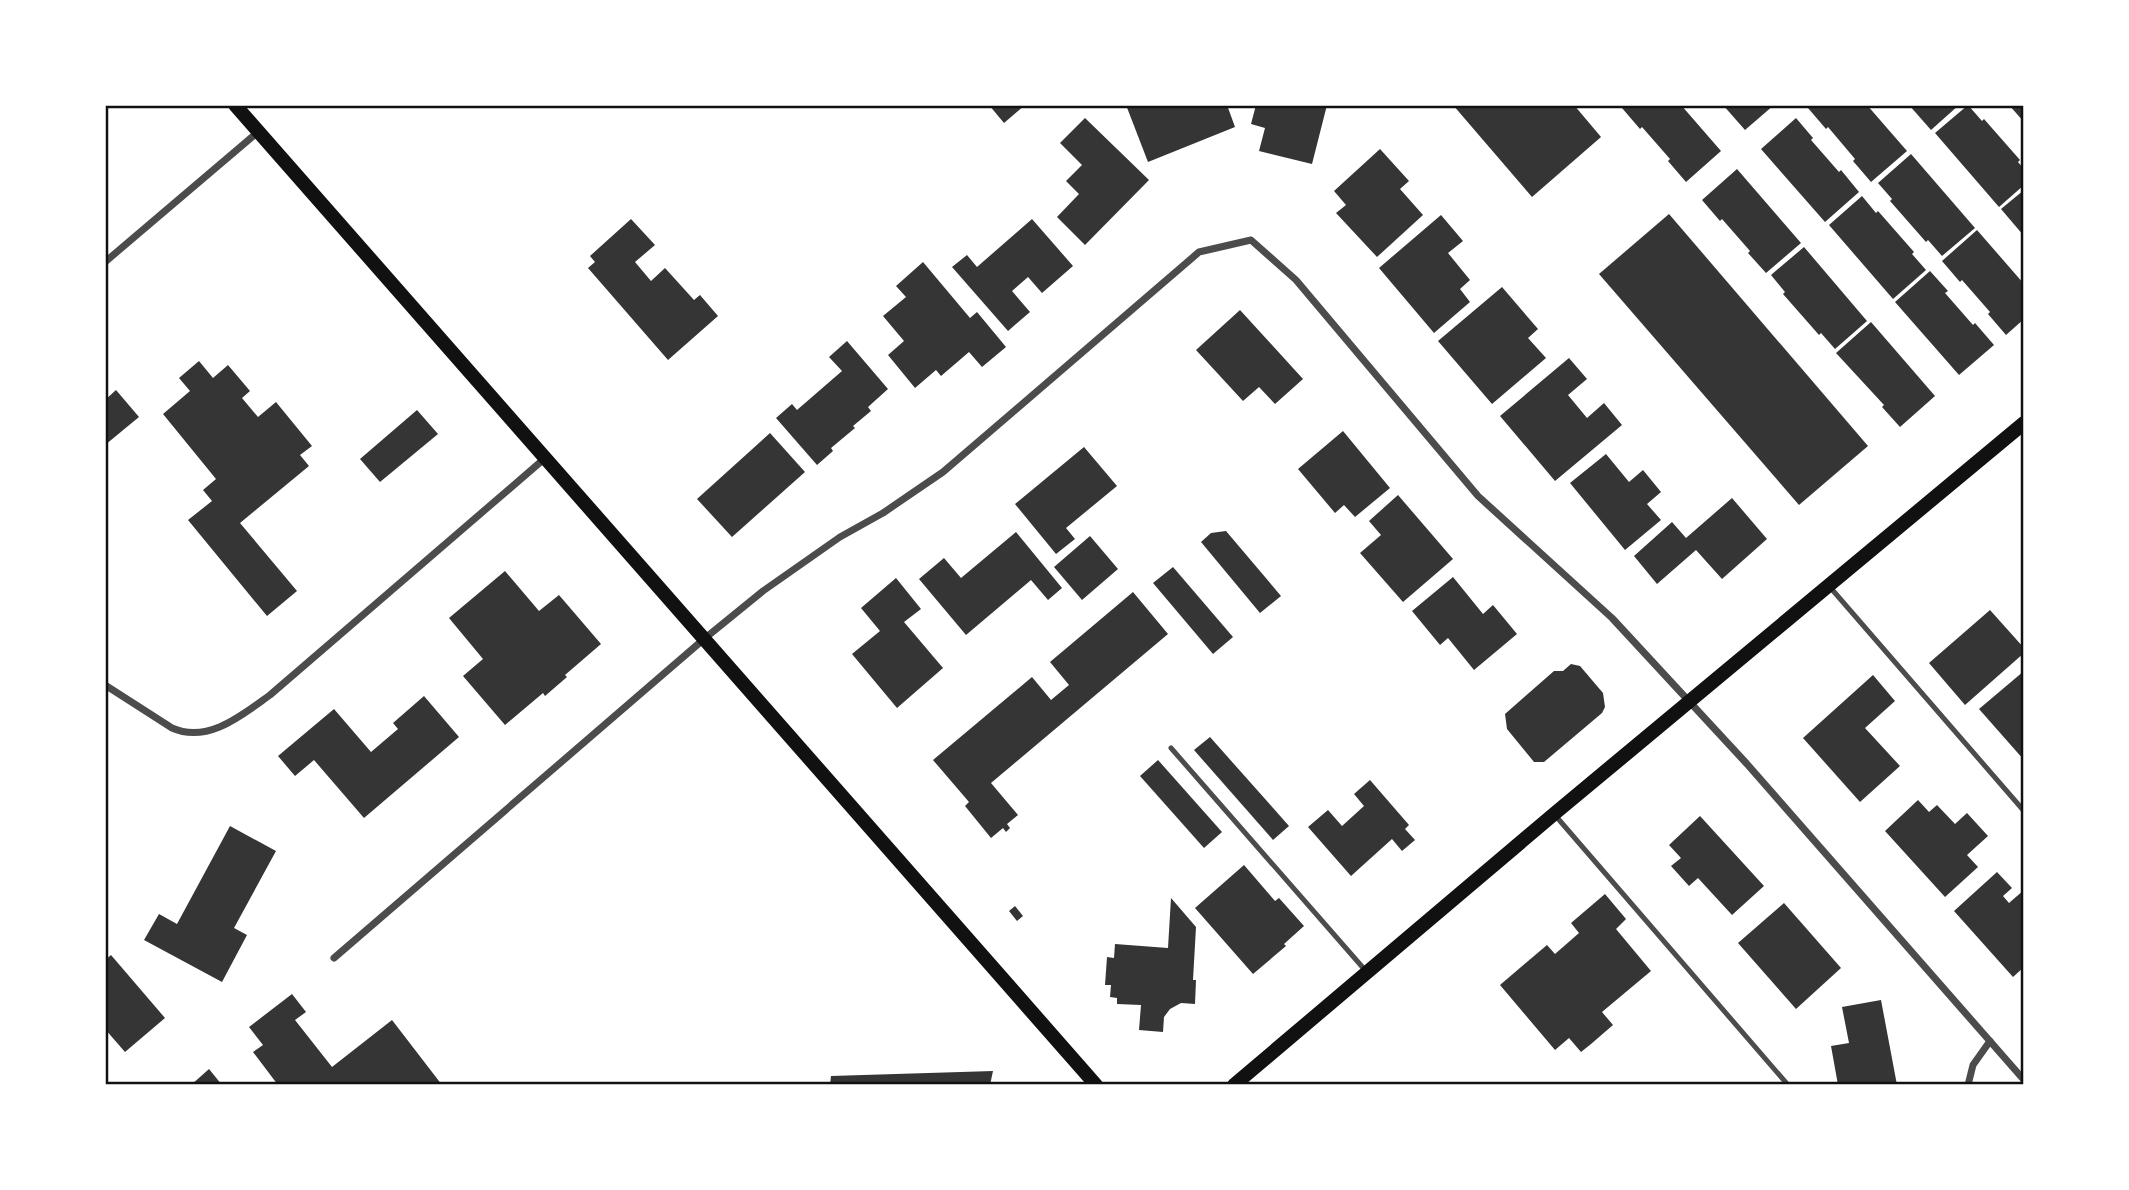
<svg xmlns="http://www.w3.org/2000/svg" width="2129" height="1190" font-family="Lato,sans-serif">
<rect width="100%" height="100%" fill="#fff"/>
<!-- building -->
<g fill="#353535">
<path d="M989,105H1025L1004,123Z"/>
<path d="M1126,105H1227L1235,127L1148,162Z"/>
<path d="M1256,105H1327L1312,164L1259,151L1265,128L1251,124Z"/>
<path d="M1453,105H1574L1601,137L1532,197Z"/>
<path d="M1625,105H1681L1721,151L1686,182L1668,161L1670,159L1642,127L1640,129L1622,108Z"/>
<path d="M1723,105H1774L1745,130Z"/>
<path d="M1811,105H1867L1907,151L1871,182L1853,161L1855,159L1828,127L1826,129L1808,108Z"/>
<path d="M1909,105H1959L1931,130Z"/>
<path d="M1968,105L1982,121L1984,119L2020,160L2018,162L2024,169V185L1999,207L1935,133Z"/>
<path d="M2009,105H2024V122Z"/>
<path d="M1085,118L1149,180L1085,245L1057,217L1079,194L1066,181L1082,165L1060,143Z"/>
<path d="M1796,118L1813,138L1811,140L1839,172L1841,170L1859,192L1825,222L1761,149Z"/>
<path d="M1380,149L1409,181L1400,189L1423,215L1377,257L1336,213L1346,205L1334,191Z"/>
<path d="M1911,154L1975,228L1942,256L1928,240L1926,242L1890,201L1892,199L1878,183Z"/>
<path d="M1737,169L1801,243L1766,273L1748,253L1750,251L1722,219L1720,221L1702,200Z"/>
<path d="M2024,190V236L2001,209Z"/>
<path d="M1862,196L1876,213L1878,211L1914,252L1912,254L1926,270L1893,299L1829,225Z"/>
<path d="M1669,214L1868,446L1799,505L1599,274Z"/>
<path d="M1441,215L1463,241L1448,253L1470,280L1460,289L1470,302L1434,333L1379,268Z"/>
<path d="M631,219L655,245L635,262L651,281L665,268L694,300L700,295L718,316L668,360L588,268L595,262L590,256Z"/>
<path d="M1032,219L1073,266L1042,293L1028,277L1012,291L1030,312L1008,331L952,267L967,255L977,267Z"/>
<path d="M1977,230L2024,284V319L2006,335L1988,314L1990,312L1962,280L1960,282L1942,261Z"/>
<path d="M1804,247L1867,321L1835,349L1821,333L1819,335L1783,294L1785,292L1771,275Z"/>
<path d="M923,262L970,318L977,312L1006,347L982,367L969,352L941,376L936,370L915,388L888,355L904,341L883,316L906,297L896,286Z"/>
<path d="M1930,271L1948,291L1945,293L1973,325L1975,323L1994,345L1959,375L1895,302Z"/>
<path d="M1502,287L1538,329L1528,338L1546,358L1492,404L1438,341Z"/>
<path d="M1240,310L1303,379L1275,404L1259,387L1243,401L1196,350Z"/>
<path d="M1871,322L1935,396L1900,427L1882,407L1884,405L1836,353Z"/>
<path d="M847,341L888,389L868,407L871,411L853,426L855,428L831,448L833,451L817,465L776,418L792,404L797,410L842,371L829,357Z"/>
<path d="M1569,358L1587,379L1568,395L1587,418L1604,403L1622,425L1555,481L1500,416Z"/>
<path d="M199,361L213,378L228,365L250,391L242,398L258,417L276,402L312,446L300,455L309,466L240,523L297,591L267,616L188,520L212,501L203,490L216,479L163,414L190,391L179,378Z"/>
<path d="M116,390L139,417L105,445V400Z"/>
<path d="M417,410L438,434L380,482L360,459Z"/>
<path d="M1343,431L1390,488L1355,517L1344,505L1335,513L1298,469Z"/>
<path d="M770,433L805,472L732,537L697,499Z"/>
<path d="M1084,447L1117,486L1066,528L1075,539L1056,554L1015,504Z"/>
<path d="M1606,454L1629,482L1643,470L1661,492L1647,504L1661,520L1625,550L1570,483Z"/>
<path d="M1398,495L1453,559L1403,602L1360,553L1381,535L1369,521Z"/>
<path d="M1732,498L1767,539L1722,579L1696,550L1657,584L1634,556L1672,522L1686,538Z"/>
<path d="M1226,531L1281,596L1260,613L1201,542L1211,533Z"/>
<path d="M1016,532L1062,588L1048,600L1031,580L966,635L919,579L944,558L961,578Z"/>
<path d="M1090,536L1118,569L1082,600L1054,567Z"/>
<path d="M1173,567L1233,637L1213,654L1153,583Z"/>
<path d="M505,571L539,611L559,595L601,644L565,675L567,677L545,696L543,693L505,725L463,676L483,659L449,618Z"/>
<path d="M1453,577L1483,614L1493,605L1517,634L1474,670L1448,638L1440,645L1412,611Z"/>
<path d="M896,578L921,609L904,622L943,668L897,708L852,654L880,631L861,608Z"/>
<path d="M1133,592L1168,634L991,783L1018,815L1007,824L1010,828L1006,832L1003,828L991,838L965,806L969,802L933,760L1032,677L1051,700L1069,685L1050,662Z"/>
<path d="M1990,610L2024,648V653L1965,705L1929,663Z"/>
<path d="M1571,664L1580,666L1603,693L1605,707L1602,713L1544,762H1534L1507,729L1505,714L1554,671H1563Z"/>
<path d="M2024,671V760L1979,709Z"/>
<path d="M1873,675L1895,701L1865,728L1900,766L1860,802L1803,738Z"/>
<path d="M424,696L459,737L364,818L314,760L295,776L278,756L334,709L371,752L398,729L393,723Z"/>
<path d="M1210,737L1289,826L1273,840L1194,750Z"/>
<path d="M1158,760L1222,832L1204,848L1140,776Z"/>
<path d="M1370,780L1409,825L1405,829L1415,840L1402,851L1392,839L1351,876L1308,827L1328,810L1342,826L1364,806L1354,794Z"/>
<path d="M1918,800L1929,812L1937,805L1955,824L1967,813L1988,836L1967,855L1978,867L1945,897L1885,831Z"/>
<path d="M1700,816L1764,886L1732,915L1698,878L1689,886L1671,866L1681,858L1669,845Z"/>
<path d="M230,826L276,851L234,928L247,935L222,982L144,940L159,914L177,924Z"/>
<path d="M1244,865L1275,901L1279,898L1304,926L1284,944L1286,946L1253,974L1195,908Z"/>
<path d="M1997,872L2012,888L2003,896L2009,903L2024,890V967L2013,977L1954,911Z"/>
<path d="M1605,894L1626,919L1616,929L1651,971L1602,1012L1613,1025L1591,1044L1581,1052L1569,1038L1555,1050L1500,985L1547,945L1555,954L1579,933L1571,923Z"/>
<path d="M1171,898L1196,927L1193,980H1196L1195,1004L1181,1003L1170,1009L1164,1017L1163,1032L1139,1030L1141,1005L1117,1004V998L1110,997L1111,985H1105L1107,957L1114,958L1115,944L1168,948Z"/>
<path d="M1784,903L1841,968L1796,1009L1738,943Z"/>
<path d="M1015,906L1023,916L1017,921L1009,911Z"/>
<path d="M111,955L165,1018L125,1052L105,1029V960Z"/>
<path d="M292,994L306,1012L295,1020L332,1067L392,1020L442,1085H278L253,1052L263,1045L249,1027Z"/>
<path d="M1881,1000L1897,1085H1838L1831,1046L1849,1043L1842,1007Z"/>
<path d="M209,1069L222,1085H191Z"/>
<path d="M993,1071L990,1085H830L831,1076Z"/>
</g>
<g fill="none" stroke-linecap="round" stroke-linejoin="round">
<!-- service -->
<g stroke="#4c4c4c" stroke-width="5">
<path d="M1829,586L2024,811"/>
<path d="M1171,748L1365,970"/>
<path d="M1554,814L1788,1085"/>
</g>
<!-- minor -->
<g stroke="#4c4c4c" stroke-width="7">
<path d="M105,262L258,132"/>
<path d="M105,685L172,728C208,744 242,715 270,695L544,459"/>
<path d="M334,958L704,639L763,591L840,537L883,513L943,472L1199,252L1251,240L1296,280L1478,496L1612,618L1747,764L2024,1080"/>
<path d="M1968,1085L1973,1065L1990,1041"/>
</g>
<!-- secondary -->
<g stroke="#111" stroke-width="14">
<path d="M235,105L1096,1085"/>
<path d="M1234,1085L1554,814L2024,423"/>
</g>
</g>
<!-- border -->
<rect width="2129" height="1190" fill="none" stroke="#ffffff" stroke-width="214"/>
<rect x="107" y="107" width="1915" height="976" fill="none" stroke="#111" stroke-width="2.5"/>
</svg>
